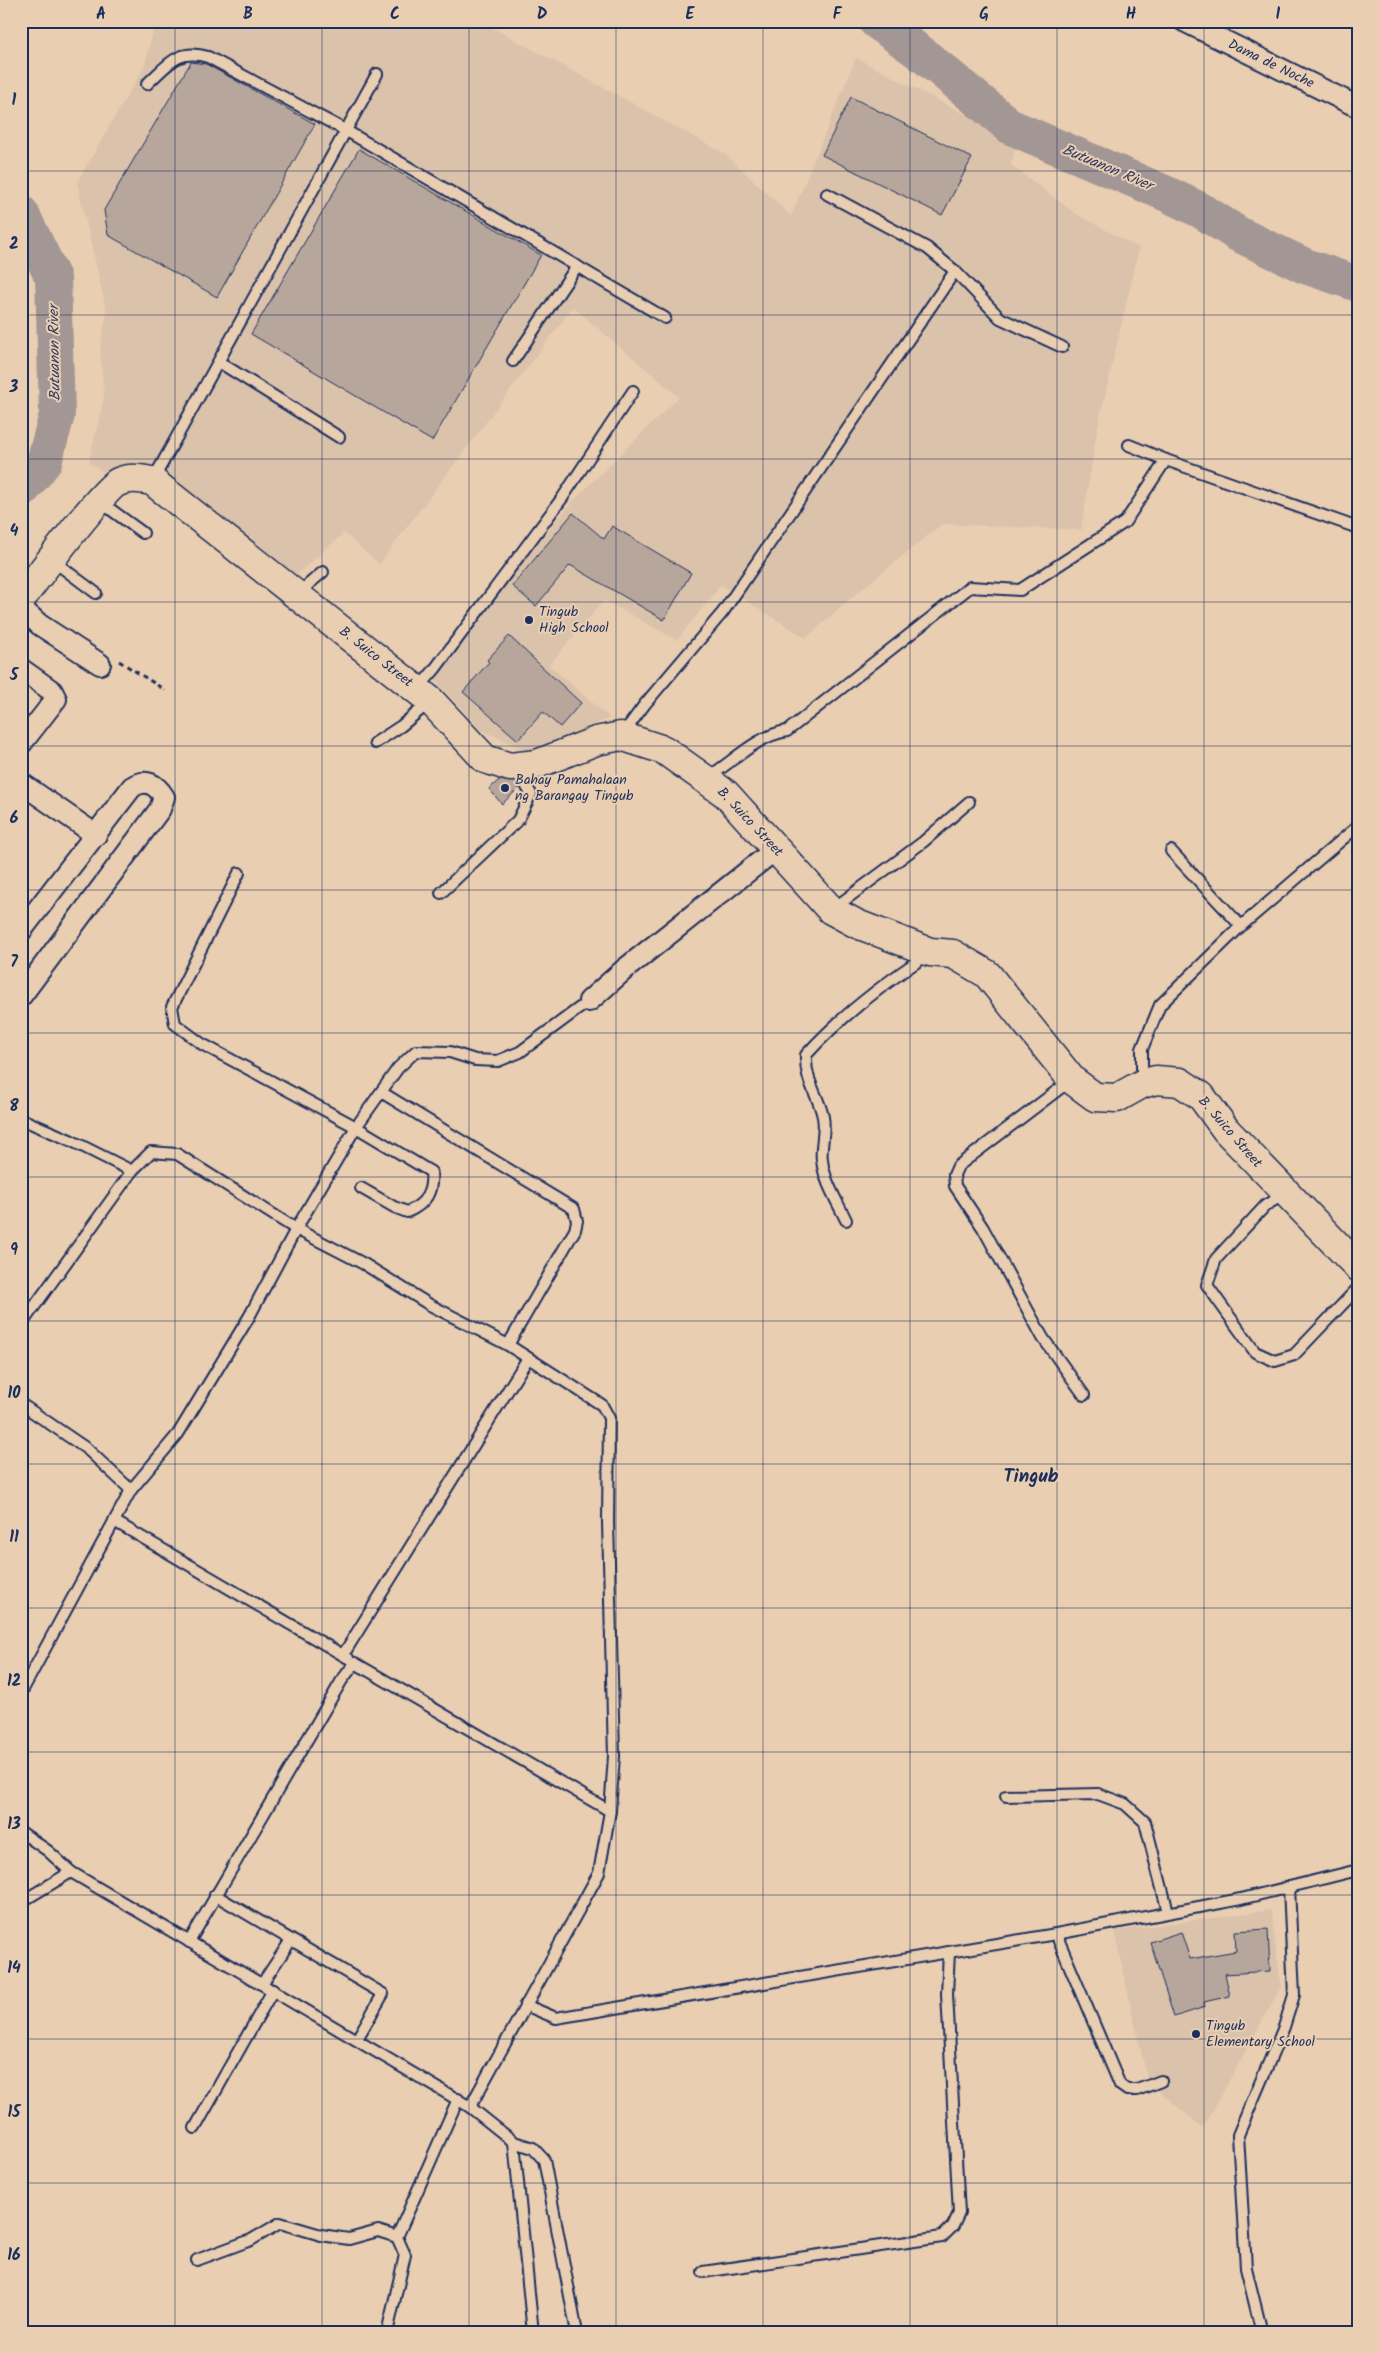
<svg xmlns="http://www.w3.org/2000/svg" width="1379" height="2354" font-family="Kalam,sans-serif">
<rect width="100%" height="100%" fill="#eaceb1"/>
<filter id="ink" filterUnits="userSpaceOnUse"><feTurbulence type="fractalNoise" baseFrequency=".02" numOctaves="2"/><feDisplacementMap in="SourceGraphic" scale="10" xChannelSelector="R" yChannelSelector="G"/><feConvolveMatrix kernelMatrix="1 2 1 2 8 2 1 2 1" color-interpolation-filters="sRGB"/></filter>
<g filter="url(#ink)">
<!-- built -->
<g fill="#dbc2ab">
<path d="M156,21H489V26L724,153L791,216L856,58L1017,141L1011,165L1076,214L1139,248L1097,430L1081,530L942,524L857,593L806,638L721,585L677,640L604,600L549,665L610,718L530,752L481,730L427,672L576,498L679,397L573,307L379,564L344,533L294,577L176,486L121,484L89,462L104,397L100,349L107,313L77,182L144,67Z"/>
<path d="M1271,1910L1281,1987L1203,2128L1148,2082L1114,1931Z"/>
</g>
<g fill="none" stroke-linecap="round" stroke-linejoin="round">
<!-- river -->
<g stroke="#a39795" stroke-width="36">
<path d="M876,21L922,54L1011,127L1167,194L1202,211L1238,234L1305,266L1358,284"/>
<path d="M21,213L53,278L57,415L44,462L21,491"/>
</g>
</g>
<!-- building -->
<g fill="#b7a69c" stroke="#1b2f5e">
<path d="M191,62L206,64L315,124L217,297L108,235L104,210Z"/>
<path d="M851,97L972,158L942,215L822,155Z"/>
<path d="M359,149L541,255L432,441L251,334Z"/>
<path d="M573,513L604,539L612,526L691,573L664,620L570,565L536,606L512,586Z"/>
<path d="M509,636L581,703L560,727L543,712L518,740L463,692L489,662L487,660Z"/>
<path d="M499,780L516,782L519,788L502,804L489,789Z"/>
<path d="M1268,1929L1270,1971L1225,1974L1230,1996L1204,2002L1205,2007L1174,2017L1150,1942L1181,1932L1190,1959L1236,1951L1235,1931Z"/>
</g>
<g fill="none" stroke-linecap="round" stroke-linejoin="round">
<defs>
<g id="lane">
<path d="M147,84C168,65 177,48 208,57L345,130L665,318"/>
<path d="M955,271L1000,318L1062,347"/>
<path d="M513,361L577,266"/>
<path d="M219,362L339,437"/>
<path d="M1129,445L1166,460L1358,528"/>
<path d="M153,480L377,74"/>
<path d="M99,501L143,533"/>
<path d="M52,560L96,593"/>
<path d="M297,594L323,572"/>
<path d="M417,690L435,669L563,497L633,391"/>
<path d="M622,735L645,704L723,612L955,271L927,248L827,194"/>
<path d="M375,743L401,726L430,702"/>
<path d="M707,778C733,762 756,736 787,731L970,587L1020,590L1125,522L1166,460"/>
<path d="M1171,851L1241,926"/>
<path d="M239,873L172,1007L175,1024L202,1044L356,1127L431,1172C433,1192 426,1204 407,1212L394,1207L361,1188"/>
<path d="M441,893L518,820L531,794L517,769"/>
<path d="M834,908L923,842L969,802"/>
<path d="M1071,1080L958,1166L954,1175L955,1186L983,1228L1043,1338L1084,1395"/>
<path d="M1142,1081V1049L1160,1005L1241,926L1358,826"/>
<path d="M381,1092L574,1209L577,1221L575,1230L508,1345"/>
<path d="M21,1119L70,1140L132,1171L21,1325"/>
<path d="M132,1171L151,1152L177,1154L296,1229L364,1264L430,1305L508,1345L602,1405L609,1418L608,1522L614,1756L610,1811L599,1873L470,2107"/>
<path d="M1285,1194L1266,1205L1216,1259L1207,1285L1255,1352L1275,1361L1294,1355L1358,1288"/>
<path d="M846,1220C837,1201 824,1181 822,1160C820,1146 826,1132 823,1117C818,1093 805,1083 806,1055C841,1016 883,984 927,955"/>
<path d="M21,1404L87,1449L131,1490"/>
<path d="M114,1521L348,1658"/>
<path d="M343,1655L528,1358"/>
<path d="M21,1693L131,1490L178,1434L249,1317L296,1229L356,1127L398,1068L416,1051L450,1052L475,1060L498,1061L520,1052L589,1001"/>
<path d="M1006,1796L1098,1794L1125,1804L1145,1822L1168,1912"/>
<path d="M21,1832L48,1851L71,1872L470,2107L514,2142L533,2333"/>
<path d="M215,1895L383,1994L357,2039"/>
<path d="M21,1902L71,1872"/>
<path d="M1056,1934L1120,2085L1127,2090H1137L1161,2081"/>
<path d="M189,1942L342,1680L355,1663L610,1811"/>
<path d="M262,1984L291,1940"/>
<path d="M525,2005L556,2018L1056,1934L1241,1899L1358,1870"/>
<path d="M195,2128L273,1990"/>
<path d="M514,2142L533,2148L544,2160L577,2333"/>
<path d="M197,2260L251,2240L280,2223L321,2235L349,2239L378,2231L397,2237L458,2099"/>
<path d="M703,2272L942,2237L953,2226L959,2213L947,1994L949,1952"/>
<path d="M387,2333L405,2255L397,2237"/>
<path d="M1262,2333L1246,2268L1238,2135L1284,2027L1294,1995L1289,1887"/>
</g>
<g id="street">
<path d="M1184,21L1358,107"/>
<path d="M21,608L40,625L100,664"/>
<path d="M21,669L52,691L56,699L21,744"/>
<path d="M21,783L96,835"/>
<path d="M21,931L132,787C146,778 156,784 164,797L160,809L21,996"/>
<path d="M589,1001L625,969L776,849"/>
</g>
<path id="secondary" d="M21,599C35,580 104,488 118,482C130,477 140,479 152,481L431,701L485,759L510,767L537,764L596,741L621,736L664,750L726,794L831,910L857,924L930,952L953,954L987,974L1072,1080L1095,1097L1117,1098L1142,1084L1156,1080L1180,1082L1201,1096L1226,1130L1358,1267"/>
</defs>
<!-- lane casing -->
<use href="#lane" stroke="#1b2f5e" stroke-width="14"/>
<!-- street casing -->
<use href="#street" stroke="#1b2f5e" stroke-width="24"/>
<!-- secondary casing -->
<use href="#secondary" stroke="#1b2f5e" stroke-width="31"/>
<!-- path -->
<path stroke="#1b2f5e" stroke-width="3" stroke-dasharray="5 4" stroke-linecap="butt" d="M119,661L165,690"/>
<!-- lane -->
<use href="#lane" stroke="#eaceb1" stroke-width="10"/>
<!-- street -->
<use href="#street" stroke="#eaceb1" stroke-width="20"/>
<!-- secondary -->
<use href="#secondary" stroke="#eaceb1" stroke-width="28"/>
</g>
</g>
<!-- grid -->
<path fill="none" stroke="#1b2f5e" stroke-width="1" stroke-opacity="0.55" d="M175,21V2333M322,21V2333M469,21V2333M616,21V2333M763,21V2333M910,21V2333M1057,21V2333M1204,21V2333M21,171H1358M21,315H1358M21,459H1358M21,602H1358M21,746H1358M21,890H1358M21,1033H1358M21,1177H1358M21,1321H1358M21,1464H1358M21,1608H1358M21,1752H1358M21,1895H1358M21,2039H1358M21,2183H1358"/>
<!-- markers -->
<g fill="#1b2f5e" stroke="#eaceb1" stroke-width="2">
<circle cx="529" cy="620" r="5"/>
<circle cx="505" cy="788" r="5"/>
<circle cx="1196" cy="2034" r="5"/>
</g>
<g text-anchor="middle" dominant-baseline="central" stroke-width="4" stroke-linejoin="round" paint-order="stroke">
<!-- street labels -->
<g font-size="14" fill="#1b2f5e" stroke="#eaceb1">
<text transform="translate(1271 64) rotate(26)">Dama de Noche</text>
<text transform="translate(376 657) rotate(38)">B. Suico Street</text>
<text transform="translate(750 822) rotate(47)">B. Suico Street</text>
<text transform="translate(1230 1132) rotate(49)">B. Suico Street</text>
</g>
<!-- poi labels -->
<g font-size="14" fill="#1b2f5e" stroke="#eaceb1" text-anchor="start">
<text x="539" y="612">Tingub<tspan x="539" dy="16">High School</tspan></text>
<text x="515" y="780">Bahay Pamahalaan<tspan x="515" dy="16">ng Barangay Tingub</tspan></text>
<text x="1206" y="2026">Tingub<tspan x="1206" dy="16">Elementary School</tspan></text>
</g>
<!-- water labels -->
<g font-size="15" font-style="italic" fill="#2f3f66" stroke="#eaceb1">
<text transform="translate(1107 168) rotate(23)">Butuanon River</text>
<text transform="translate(55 353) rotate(-91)">Butuanon River</text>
</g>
<!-- district labels -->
<g font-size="19" font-weight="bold" fill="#1b2f5e" stroke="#eaceb1">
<text x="1031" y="1477">Tingub</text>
</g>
</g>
<!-- margin -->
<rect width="1379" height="2354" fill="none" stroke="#eaceb1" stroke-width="55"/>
<rect x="28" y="28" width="1324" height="2298" fill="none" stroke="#1b2f5e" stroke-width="2"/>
<g font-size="16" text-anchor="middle" font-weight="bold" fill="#1b2f5e">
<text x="101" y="19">A</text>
<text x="248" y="19">B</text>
<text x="395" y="19">C</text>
<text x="542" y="19">D</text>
<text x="690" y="19">E</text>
<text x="837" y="19">F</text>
<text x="984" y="19">G</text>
<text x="1131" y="19">H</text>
<text x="1278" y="19">I</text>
<text x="14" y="105">1</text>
<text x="14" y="249">2</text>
<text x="14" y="392">3</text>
<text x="14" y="536">4</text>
<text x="14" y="680">5</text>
<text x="14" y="823">6</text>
<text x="14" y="967">7</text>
<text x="14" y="1111">8</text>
<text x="14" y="1255">9</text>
<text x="14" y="1398">10</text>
<text x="14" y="1542">11</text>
<text x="14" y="1686">12</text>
<text x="14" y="1829">13</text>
<text x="14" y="1973">14</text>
<text x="14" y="2117">15</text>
<text x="14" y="2260">16</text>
</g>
</svg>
